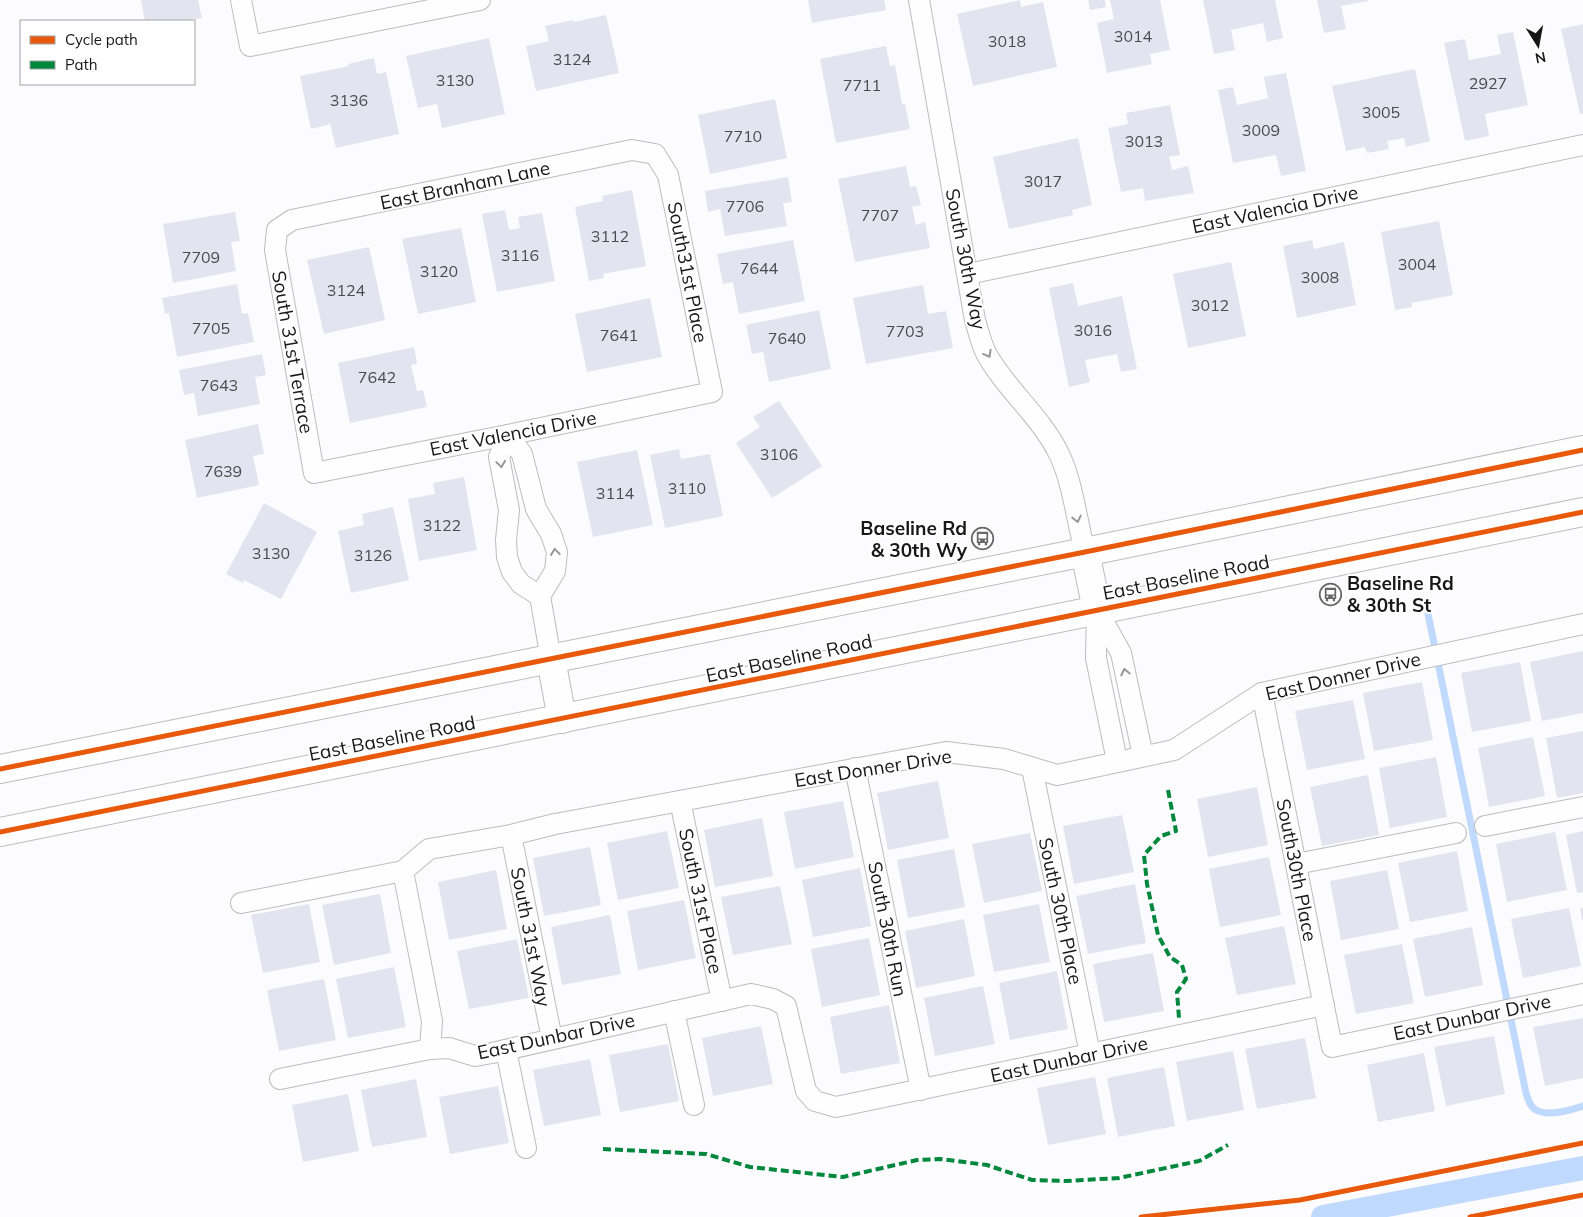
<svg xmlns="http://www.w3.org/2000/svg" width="1583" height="1217" font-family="Mulish,sans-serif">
<rect width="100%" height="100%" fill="#fcfbfd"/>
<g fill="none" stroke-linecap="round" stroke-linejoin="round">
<!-- stream -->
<path stroke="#c0d9fe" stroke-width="7" d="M1428,614L1526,1093C1528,1099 1530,1107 1536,1110C1549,1117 1570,1110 1583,1106"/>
<!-- canal -->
<path stroke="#c0d9fe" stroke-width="24" d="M1323,1217L1583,1168"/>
</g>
<!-- building -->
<g fill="#e4e4f0">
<path d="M141,0H198L202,18L183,21H145Z"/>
<path d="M808,0H884L886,10L812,23Z"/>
<path d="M1020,0L1021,7L1043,2L1057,67L973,86L957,14Z"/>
<path d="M1088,0H1105L1106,7L1090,10Z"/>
<path d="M1110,0H1160L1170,50L1150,54L1152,64L1107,73L1097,23L1114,19Z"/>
<path d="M1203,0H1275L1283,38L1267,42L1263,23L1231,30L1235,50L1214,54Z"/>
<path d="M1317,0H1368V1L1341,6L1346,29L1324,33Z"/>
<path d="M606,15L619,73L536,91L526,46L549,41L545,26L573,20L574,22Z"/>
<path d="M1583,24V114H1580L1561,29Z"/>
<path d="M1513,32L1528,105L1485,114L1489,136L1465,141L1444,43L1465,39L1469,60L1501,54L1497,35Z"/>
<path d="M489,38L505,114L442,128L437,104L418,108L406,56Z"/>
<path d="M886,46L890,66L895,65L902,104H905L910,129L836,143L820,59Z"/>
<path d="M374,58L377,74L386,72L399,134L336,148L330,124L311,129L300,76L349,66L348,64Z"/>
<path d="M1415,69L1430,141L1406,147L1404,138L1387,141L1389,149L1367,153L1365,147L1346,151L1332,86Z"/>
<path d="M1286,73L1306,171L1281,176L1276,155L1233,163L1218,90L1233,87L1237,105L1268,98L1264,77Z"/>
<path d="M775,99L787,158L710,174L698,115Z"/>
<path d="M1170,105L1180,155L1169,157L1172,170L1188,166L1194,193L1145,201L1143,188L1121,192L1108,128L1128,124L1126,113Z"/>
<path d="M1078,138L1092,205L1072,210L1073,215L1009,229L993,157Z"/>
<path d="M906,166L910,187L916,186L921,205L912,207L916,225L925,222L930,248L855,262L838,179Z"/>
<path d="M788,177L792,202L783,203L787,226L725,236L720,209L708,212L705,191Z"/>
<path d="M632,190L646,266L603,274L604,278L589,281L575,207L603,201L602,196Z"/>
<path d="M505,210L509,230L520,228L518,217L542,213L555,281L497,292L482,214Z"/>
<path d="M235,212L240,241L231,242L236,271L173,283L163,224Z"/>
<path d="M1439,221L1453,295L1411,303L1412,307L1395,310L1381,232Z"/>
<path d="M461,228L476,302L418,314L402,239Z"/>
<path d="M793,240L805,301L739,314L733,282L723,284L717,254Z"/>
<path d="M1312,240L1314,249L1344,242L1356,305L1297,318L1283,246Z"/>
<path d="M369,247L385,320L324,334L307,260Z"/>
<path d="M1231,262L1246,336L1188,348L1173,274Z"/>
<path d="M1073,283L1078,306L1122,296L1137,369L1121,372L1117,354L1085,360L1090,382L1069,387L1049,288Z"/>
<path d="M237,284L242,314L248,313L254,342L177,357L169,313L165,314L162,298Z"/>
<path d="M923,285L928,314L946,311L953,348L866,364L853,298Z"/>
<path d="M650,298L662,357L587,372L575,314Z"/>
<path d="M819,310L831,369L769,382L763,352L752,354L746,325Z"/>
<path d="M414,347L417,364L411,365L417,391L423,390L427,407L350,423L338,363Z"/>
<path d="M262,354L266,375L255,377L260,404L198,416L194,393L184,395L179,370Z"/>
<path d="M779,401L822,466L772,498L736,443L760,427L753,417Z"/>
<path d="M258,424L264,454L253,456L259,485L197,498L185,440Z"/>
<path d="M679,449L681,459L710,454L723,516L665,528L650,455Z"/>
<path d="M637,450L653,525L593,537L577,462Z"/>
<path d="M464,477L477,550L419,561L408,499L435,494L433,483Z"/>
<path d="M264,503L317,532L281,599L244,580L243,583L226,574Z"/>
<path d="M393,507L409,580L351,593L338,531L364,525L362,514Z"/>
<path d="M990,535L992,541L978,544L977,538Z"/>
<path d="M1335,591V596L1324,598L1323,594Z"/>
<path d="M1583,651V713L1542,721L1530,662Z"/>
<path d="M1520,662L1531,721L1472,732L1461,673Z"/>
<path d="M1422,682L1433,740L1374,751L1363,693Z"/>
<path d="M1353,700L1365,759L1307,770L1295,711Z"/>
<path d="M1583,731V793L1557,798L1546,738Z"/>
<path d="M1533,737L1545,796L1489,807L1478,748Z"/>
<path d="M1436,757L1447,817L1390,828L1379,768Z"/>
<path d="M1368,775L1379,835L1322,846L1310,787Z"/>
<path d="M938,781L949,838L888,850L877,793Z"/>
<path d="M1257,787L1268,845L1208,857L1197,799Z"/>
<path d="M843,801L854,857L795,869L784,812Z"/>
<path d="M1122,815L1134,872L1074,884L1063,826Z"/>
<path d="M762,818L773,876L715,887L704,830Z"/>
<path d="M667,831L679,888L618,900L607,843Z"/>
<path d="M1583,831V892L1577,893L1566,835Z"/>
<path d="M1555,832L1567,890L1507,902L1496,844Z"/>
<path d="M1030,833L1042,891L984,903L972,844Z"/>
<path d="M590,847L601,905L544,916L533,858Z"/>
<path d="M954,849L965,907L908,918L897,860Z"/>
<path d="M1457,851L1468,911L1410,922L1398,863Z"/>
<path d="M1269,857L1281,915L1220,927L1209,869Z"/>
<path d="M860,868L871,926L813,937L802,880Z"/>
<path d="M496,870L507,929L449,940L438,882Z"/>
<path d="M1387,870L1399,929L1341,940L1330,881Z"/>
<path d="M1135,884L1146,943L1088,954L1076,896Z"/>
<path d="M780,886L792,944L733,955L721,897Z"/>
<path d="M380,894L391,953L334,965L322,905Z"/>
<path d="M684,900L696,958L638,970L627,911Z"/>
<path d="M309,904L320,962L263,973L251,915Z"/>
<path d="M1039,904L1050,962L994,972L983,915Z"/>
<path d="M1569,908L1581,966L1523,978L1511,919Z"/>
<path d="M1580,908H1583V920H1582Z"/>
<path d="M610,915L621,974L562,985L551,927Z"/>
<path d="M964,919L975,976L916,988L905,931Z"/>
<path d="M1284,926L1296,984L1237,995L1225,938Z"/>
<path d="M1472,927L1483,985L1425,997L1413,939Z"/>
<path d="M869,938L880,995L822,1007L811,949Z"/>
<path d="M517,939L529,998L469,1009L457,951Z"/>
<path d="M1402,944L1414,1003L1356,1014L1344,955Z"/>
<path d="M1153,953L1164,1011L1104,1022L1093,964Z"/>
<path d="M394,967L406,1027L348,1038L336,979Z"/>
<path d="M1057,971L1068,1029L1010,1040L999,983Z"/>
<path d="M324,979L336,1040L279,1051L267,990Z"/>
<path d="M983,986L995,1044L935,1056L924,998Z"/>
<path d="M889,1005L900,1063L841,1074L830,1017Z"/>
<path d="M1583,1018V1078L1545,1086L1533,1027Z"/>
<path d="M761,1026L773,1084L713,1096L702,1038Z"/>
<path d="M1494,1036L1505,1094L1446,1106L1434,1047Z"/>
<path d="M1305,1038L1316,1098L1257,1109L1245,1049Z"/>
<path d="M668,1044L679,1101L620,1112L609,1055Z"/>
<path d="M1233,1051L1244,1110L1187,1121L1176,1062Z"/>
<path d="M1424,1053L1435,1111L1378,1122L1367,1065Z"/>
<path d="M590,1059L601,1115L544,1126L533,1070Z"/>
<path d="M1164,1067L1175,1126L1118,1137L1107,1078Z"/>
<path d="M1095,1077L1106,1134L1048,1145L1037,1088Z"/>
<path d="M416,1079L427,1137L372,1147L361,1090Z"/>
<path d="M498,1086L509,1143L450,1154L439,1097Z"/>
<path d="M348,1094L359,1151L303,1162L292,1105Z"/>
</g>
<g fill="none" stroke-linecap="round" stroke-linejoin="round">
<defs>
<g id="minor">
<path d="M241,0L250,46L480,0"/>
<path d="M919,0L975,320C978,330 981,343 986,353C1006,390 1042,417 1060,456C1073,484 1077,522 1085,552"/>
<path d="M632,150L655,154L668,175L712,392L508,435L314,473L275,250L277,230L292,220Z"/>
<path d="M968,274L1583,145"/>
<path d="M508,435L522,454L536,509L551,534L557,552L555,571L540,596L551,659"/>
<path d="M508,435L499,457L509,510L506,540L507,557L512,572L521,584L540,596"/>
<path d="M1097,610L1121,653L1143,756"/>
<path d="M1097,612L1096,658L1117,761"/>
<path d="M1262,693L1332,1047L1583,994"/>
<path d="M855,768L921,1090"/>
<path d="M1032,768L1090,1054"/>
<path d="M680,801L722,1001"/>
<path d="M1485,826L1583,807"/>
<path d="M511,835L552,1039"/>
<path d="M1296,864L1456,833"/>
<path d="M403,871L432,1021L430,1049"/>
<path d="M241,903L403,871L429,849L511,835L555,824L946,752L1004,759L1057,775L1174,750L1262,693L1583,624"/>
<path d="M674,1011L694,1105"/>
<path d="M506,1050L526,1148"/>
<path d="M280,1079L430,1049L449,1048L475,1056L492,1053L751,994L773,999L786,1006L806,1091L815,1101L836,1107L1324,1005"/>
</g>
<g id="primary">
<path d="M1085,552L1097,610"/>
<path d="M551,659L562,719"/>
<path d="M0,769L1085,552L1583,450"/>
<path d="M0,832L1583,512"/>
</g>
</defs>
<!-- minor casing -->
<use href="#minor" stroke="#bdbcbe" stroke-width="22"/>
<!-- primary casing -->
<use href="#primary" stroke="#bdbcbe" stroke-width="30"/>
<!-- minor -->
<use href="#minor" stroke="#fffeff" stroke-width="20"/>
<!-- primary -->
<use href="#primary" stroke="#fffeff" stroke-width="28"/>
<!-- quiet -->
<g stroke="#00873e" stroke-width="4" stroke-dasharray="8 4" stroke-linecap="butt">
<path d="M1168,790L1176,831L1161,836L1144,855L1147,884L1158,935L1170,957L1182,965L1186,979L1177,992L1179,1018"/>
<path d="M603,1149L706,1154L750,1167L843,1177L917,1160L940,1159L987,1165L1032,1180L1065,1181L1119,1178L1199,1161L1228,1145"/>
</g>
<defs>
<g id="cycleway">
<path d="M0,769L1085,552L1583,450"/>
<path d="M0,832L1583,512"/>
<path d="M1141,1217L1300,1200L1583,1143"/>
<path d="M1470,1217L1583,1195"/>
</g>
</defs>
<!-- cycleway casing -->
<use href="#cycleway" stroke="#fff" stroke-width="8"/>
<!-- cycleway -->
<use href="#cycleway" stroke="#e8590c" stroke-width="5"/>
</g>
<!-- one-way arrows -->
<defs><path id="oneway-chevron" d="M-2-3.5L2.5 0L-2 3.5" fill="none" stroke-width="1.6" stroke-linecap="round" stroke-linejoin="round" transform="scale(1.25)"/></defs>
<g stroke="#979697">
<use href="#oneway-chevron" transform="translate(988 354) rotate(61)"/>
<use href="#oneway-chevron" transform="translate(501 464) rotate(82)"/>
<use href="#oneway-chevron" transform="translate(1077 519) rotate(77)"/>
<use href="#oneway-chevron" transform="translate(555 552) rotate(-97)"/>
<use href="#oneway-chevron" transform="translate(1125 672) rotate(-103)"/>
</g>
<!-- icons -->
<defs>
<symbol id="bus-ring" viewBox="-11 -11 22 22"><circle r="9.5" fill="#fff" stroke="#686768" stroke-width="1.5"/><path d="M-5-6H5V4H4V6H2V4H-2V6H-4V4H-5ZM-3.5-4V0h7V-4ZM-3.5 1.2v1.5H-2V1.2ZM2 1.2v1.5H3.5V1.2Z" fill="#686768"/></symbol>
</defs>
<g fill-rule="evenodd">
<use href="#bus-ring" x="970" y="526" width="25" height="25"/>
<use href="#bus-ring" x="1318" y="582" width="25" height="25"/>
</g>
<g text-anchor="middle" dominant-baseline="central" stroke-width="4" stroke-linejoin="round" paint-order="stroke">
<!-- number labels -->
<g font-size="16" fill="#4b4a4e">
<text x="1133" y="36">3014</text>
<text x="1007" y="41">3018</text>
<text x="572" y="59">3124</text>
<text x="455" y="80">3130</text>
<text x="1488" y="83">2927</text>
<text x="862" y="85">7711</text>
<text x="349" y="100">3136</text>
<text x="1381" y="112">3005</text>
<text x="1261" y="130">3009</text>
<text x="743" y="136">7710</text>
<text x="1144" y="141">3013</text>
<text x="1043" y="181">3017</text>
<text x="745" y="206">7706</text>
<text x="880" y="215">7707</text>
<text x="610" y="236">3112</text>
<text x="520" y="255">3116</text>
<text x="201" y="257">7709</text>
<text x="1417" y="264">3004</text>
<text x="759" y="268">7644</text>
<text x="439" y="271">3120</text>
<text x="1320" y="277">3008</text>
<text x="346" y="290">3124</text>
<text x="1210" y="305">3012</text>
<text x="211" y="328">7705</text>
<text x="1093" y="330">3016</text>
<text x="905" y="331">7703</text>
<text x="619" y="335">7641</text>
<text x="787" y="338">7640</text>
<text x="377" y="377">7642</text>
<text x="219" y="385">7643</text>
<text x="779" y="454">3106</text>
<text x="223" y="471">7639</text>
<text x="687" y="488">3110</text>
<text x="615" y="493">3114</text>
<text x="442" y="525">3122</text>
<text x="271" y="553">3130</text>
<text x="373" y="555">3126</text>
</g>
<!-- street labels -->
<g font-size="19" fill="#181718" stroke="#fff">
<text transform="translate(465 185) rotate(-12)">East Branham Lane</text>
<text transform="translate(1275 209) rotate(-12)">East Valencia Drive</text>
<text transform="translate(966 259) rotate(79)">South 30th Way</text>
<text transform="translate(688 272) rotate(79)">South31st Place</text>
<text transform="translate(293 352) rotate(80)">South 31st Terrace</text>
<text transform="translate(513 433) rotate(-11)">East Valencia Drive</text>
<text transform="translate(1186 577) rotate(-11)">East Baseline Road</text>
<text transform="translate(789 658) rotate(-12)">East Baseline Road</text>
<text transform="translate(1343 676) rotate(-13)">East Donner Drive</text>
<text transform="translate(392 738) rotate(-11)">East Baseline Road</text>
<text transform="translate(873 768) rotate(-9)">East Donner Drive</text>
<text transform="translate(1297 870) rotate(79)">South30th Place</text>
<text transform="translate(701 901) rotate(78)">South 31st Place</text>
<text transform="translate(1061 911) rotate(78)">South 30th Place</text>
<text transform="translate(888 929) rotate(79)">South 30th Run</text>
<text transform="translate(531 937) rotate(79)">South 31st Way</text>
<text transform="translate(1472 1017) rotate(-12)">East Dunbar Drive</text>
<text transform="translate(556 1036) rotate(-12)">East Dunbar Drive</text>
<text transform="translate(1069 1059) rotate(-12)">East Dunbar Drive</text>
</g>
<!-- poi labels -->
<g font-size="19" font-weight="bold" fill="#181718" stroke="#fff" text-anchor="end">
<text x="967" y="528">Baseline Rd<tspan x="967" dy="22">&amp; 30th Wy</tspan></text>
<text x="1347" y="583" text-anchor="start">Baseline Rd<tspan x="1347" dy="22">&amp; 30th St</tspan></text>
</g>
</g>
<!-- legend -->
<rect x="20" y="20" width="175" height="65" fill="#ffffff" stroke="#a3a2a3"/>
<rect x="30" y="36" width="25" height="8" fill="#e8590c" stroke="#a3a2a3"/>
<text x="65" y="45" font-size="15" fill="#181718">Cycle path</text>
<rect x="30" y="61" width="25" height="8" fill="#00873e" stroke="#a3a2a3"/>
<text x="65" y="70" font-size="15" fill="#181718">Path</text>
<!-- north arrow -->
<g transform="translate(1538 45) rotate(169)" stroke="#ffffff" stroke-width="4" paint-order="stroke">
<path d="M0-4L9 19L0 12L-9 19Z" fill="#181718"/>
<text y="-8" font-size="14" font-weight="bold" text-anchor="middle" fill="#181718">N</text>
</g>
</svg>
